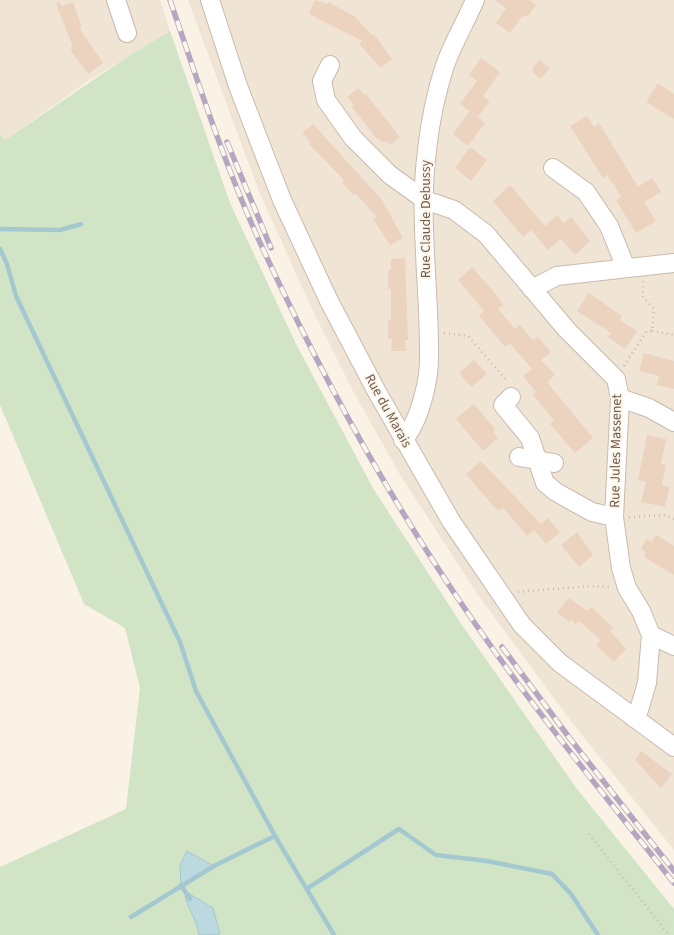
<svg xmlns="http://www.w3.org/2000/svg" width="674" height="935" font-family="'Source Sans 3',sans-serif">
<rect width="100%" height="100%" fill="#f9f2e5"/>
<!-- residential -->
<g fill="#f0e4d5">
<path d="M0,0H160L170,31L88,81L5,140L0,134Z"/>
<path d="M188,0H674V850L570,720L478,595L399,473L353,391L314,313L260,194Z"/>
</g>
<!-- green -->
<path fill="#d1e5c6" d="M170,31L230,203L297,346L374,490L464,628L577,789L674,909V935H0V867L126,809L140,688L125,628L84,604L0,405V134L5,140L124,59Z"/>
<!-- water -->
<g fill="#bcd9e0" stroke="#a4c8d0">
<path d="M187,851L214,866L181,885L180,865Z"/>
<path d="M188,893L213,908L220,934L199,935C197,920 189,911 185,896Z"/>
</g>
<g fill="none" stroke-linecap="round" stroke-linejoin="round">
<!-- stream -->
<g stroke="#a4c8d0" stroke-width="4.5">
<path d="M0,229L60,230L81,224"/>
<path d="M0,249L7,264L16,296L180,642L196,691L275,836L334,935"/>
<path d="M181,885L190,899"/>
<path d="M308,888L399,829L436,855L487,861L552,874L571,894L598,935"/>
<path d="M131,917L214,866L275,836"/>
</g>
</g>
<!-- building -->
<g fill="#ebd3c0">
<path d="M315,0L327,4L328,2L354,16L372,35L374,34L392,59L381,68L359,44L362,41L309,14Z"/>
<path d="M495,0H529L536,5L529,15L522,17L510,33L496,23L506,8Z"/>
<path d="M59,2L62,6L73,2L82,27L79,28L103,63L88,74L71,51L72,44L56,4Z"/>
<path d="M481,58L500,72L483,96L490,101L478,117L460,104L477,81L469,75Z"/>
<path d="M539,60L550,68L541,79L533,73V68Z"/>
<path d="M658,83L674,94V119L646,102Z"/>
<path d="M358,88L365,95L366,94L400,137L390,145L386,141L383,143L378,138L377,139L352,107L354,105L347,97Z"/>
<path d="M470,111L485,123L468,146L453,134Z"/>
<path d="M587,116L594,127L599,123L638,187L652,178L661,192L644,202L656,221L636,233L616,200L621,197L615,187L607,175L603,178L570,126Z"/>
<path d="M313,124L382,200L403,238L390,245L373,219L377,217L356,194L353,195L342,182L344,180L309,144L310,142L302,133Z"/>
<path d="M470,147L487,160L471,181L455,168Z"/>
<path d="M510,185L545,226L557,215L564,223L571,217L590,241L575,255L561,239L548,250L531,230L523,237L493,201Z"/>
<path d="M405,258L408,340H405L406,351H391L392,339H388V320H391V289H388V270H391V259Z"/>
<path d="M472,267L499,298L503,305L498,309L515,329L520,325L533,341L538,337L551,352L541,360L555,375L547,382L593,438L575,453L550,424L554,420L533,395L536,392L523,376L532,369L510,343L505,347L479,316L484,311L458,280Z"/>
<path d="M589,293L622,316L620,320L637,331L625,349L608,337L611,333L577,311Z"/>
<path d="M644,353L674,361V389L657,385L659,376L639,371Z"/>
<path d="M474,360L487,374L471,387L459,373Z"/>
<path d="M474,404L495,429L493,432L498,438L483,451L456,419Z"/>
<path d="M647,435L666,439L661,464L666,465L662,485L670,487L665,507L641,502L646,482L638,480Z"/>
<path d="M481,461L541,524L548,518L560,533L546,544L534,530L527,536L503,508L499,511L494,507L466,474Z"/>
<path d="M577,532L593,555L579,567L561,545Z"/>
<path d="M656,535L674,546V575L644,557L646,552L641,549L646,539L652,542Z"/>
<path d="M569,598L587,611L591,607L613,627L610,631L626,649L614,662L596,645L601,640L579,621L576,624L571,619L569,622L557,612Z"/>
<path d="M641,751L672,774L661,788L635,760Z"/>
</g>
<g fill="none" stroke-linecap="round" stroke-linejoin="round">
<defs>
<g id="street">
<path d="M116,0L127,33"/>
<path d="M210,0L238,86L282,200L329,301L377,392L451,521L522,625L560,663L674,747"/>
<path d="M330,65L322,81L326,100L353,138L390,175L425,200L454,210L486,234L567,330L616,379L620,398L614,517L621,568L627,588L641,611L651,635L647,683L639,710L634,718"/>
<path d="M553,168L586,192L609,226L626,268"/>
<path d="M532,289L557,276L674,263"/>
<path d="M511,397L503,405L530,438L545,483L556,492L592,512L614,517"/>
<path d="M620,398L649,408L674,422"/>
<path d="M403,440C419,423 429,382 429,359C430,290 418,219 427,150C430,122 436,93 445,65C453,43 466,21 475,0"/>
<path d="M519,457L554,463"/>
<path d="M651,635L674,646"/>
</g>
</defs>
<!-- street casing -->
<use href="#street" stroke="#c9baad" stroke-width="20"/>
<!-- path -->
<g stroke="#cfb7a4" stroke-width="2.5" stroke-dasharray="1 4" stroke-linecap="butt">
<path d="M652,331L674,335"/>
<path d="M444,333L468,336L507,381"/>
<path d="M624,366L647,331H652L654,309L643,297V281"/>
<path d="M629,517L665,515L674,519"/>
<path d="M518,592L591,586L610,587"/>
<path d="M589,834L669,935"/>
</g>
<!-- street -->
<use href="#street" stroke="#fff" stroke-width="18"/>
<defs>
<g id="rail">
<path d="M170,0C197,79 223,160 257,236C318,370 390,501 474,622C536,712 606,797 674,883"/>
<path d="M227,142L271,248"/>
<path d="M502,647L571,740L674,871"/>
</g>
</defs>
<!-- rail casing -->
<use href="#rail" stroke="#b5a6c1" stroke-width="5.5"/>
<!-- rail -->
<use href="#rail" stroke="#fcf6eb" stroke-width="4" stroke-dasharray="11" stroke-linecap="butt"/>
</g>
<g text-anchor="middle" dominant-baseline="central" stroke-width="4" stroke-linejoin="round" paint-order="stroke">
<!-- street labels -->
<g font-size="14" fill="#6f5b4e" stroke="#fcf6eb">
<text transform="translate(426 219) rotate(-90)">Rue Claude Debussy</text>
<text transform="translate(388 411) rotate(61)">Rue du Marais</text>
<text transform="translate(616 451) rotate(-89)">Rue Jules Massenet</text>
</g>
</g>
</svg>
